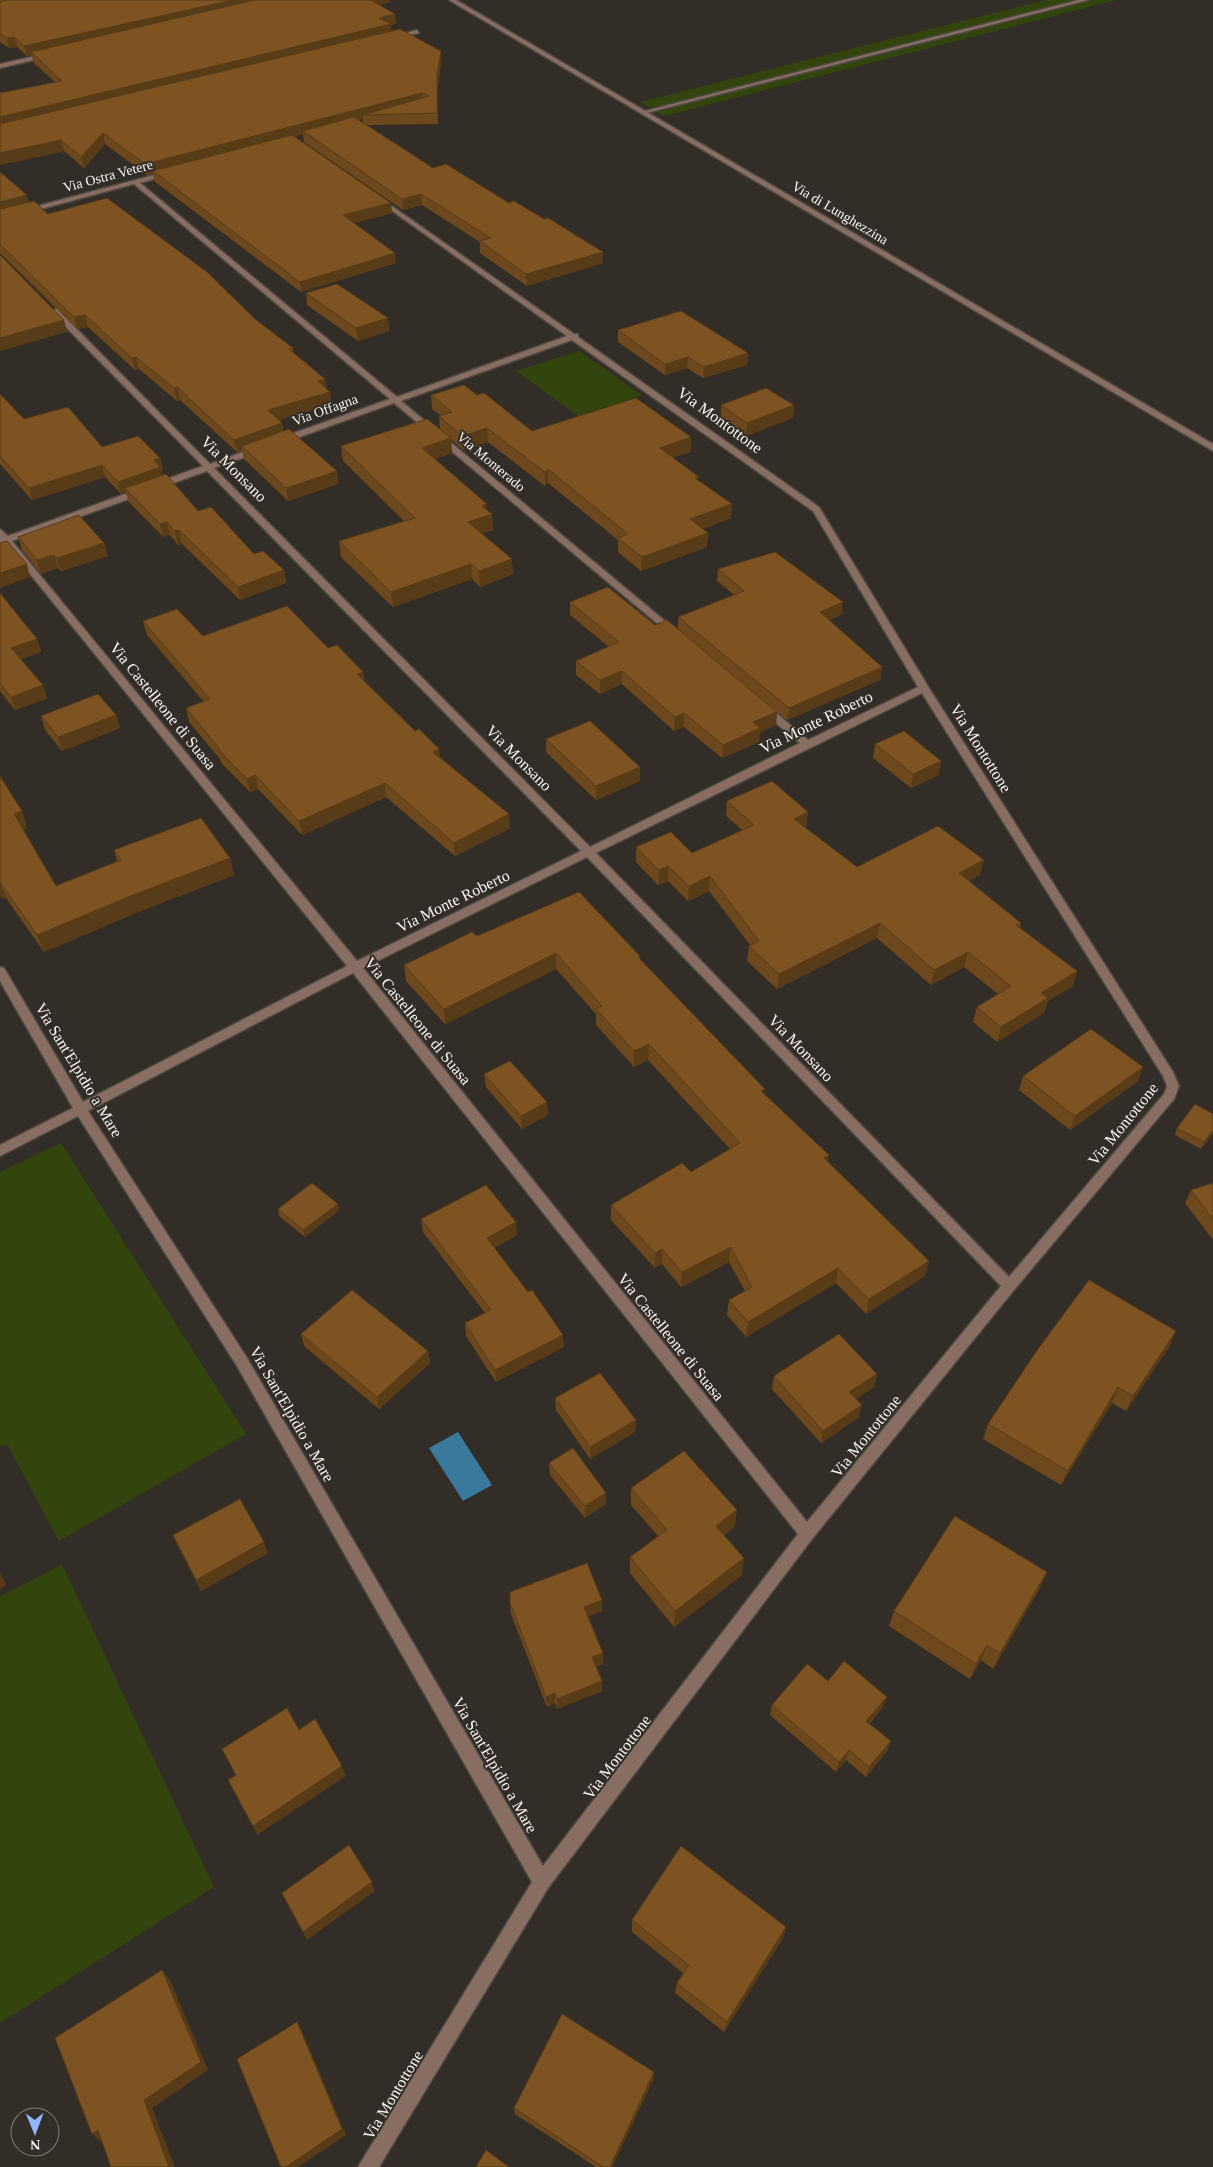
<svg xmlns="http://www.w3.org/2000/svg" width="1213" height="2167" font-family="Georgia,serif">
<rect width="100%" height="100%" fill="#332d27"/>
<!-- green -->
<g fill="#31450d">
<path d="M1046,0H1116L664,116L640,102Z"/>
<path d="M579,351L642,395L578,416L516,371Z"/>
<path d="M61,1143L246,1434L59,1541L7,1444L0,1447V1172Z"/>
<path d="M62,1564L214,1887L0,2023V1597Z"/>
</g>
<!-- water -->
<path fill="#38799c" d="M458,1432L492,1485L463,1501L429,1448Z"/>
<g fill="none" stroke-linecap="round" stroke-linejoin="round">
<defs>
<path id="service" d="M1079,0H1088L646,113L641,112Z"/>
<g id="minor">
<path d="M417,30L419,33L394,39L391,37Z"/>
<path d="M49,53L51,56L0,68V64Z"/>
<path d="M169,171L171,172V174L140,183L397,397L567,336L377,200V198L379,197L574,334H578V337L819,507L929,688L1173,1072L1179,1086L1174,1099L1014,1290L812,1539L548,1888L379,2167H358L532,1882L237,1366L78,1116L0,1156V1145L73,1108L0,981V967L4,968L83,1102L347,966L5,543L0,545V529L8,536L203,466L50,311L57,309L210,464L256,447H262V451L214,468L590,847L800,743L760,710V706H768L808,740L918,687L813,511L572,340L401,401L677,631V635H671L394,403L283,443H277V439L390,399L134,184L0,220V216ZM207,471L581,851L357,961L12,541ZM922,693L1163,1076L1167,1086L1164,1094L1009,1277L596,853ZM587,857L1001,1286L807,1522L363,968ZM353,973L798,1534L543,1866L247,1358L88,1111Z"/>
</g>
<path id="tertiary" d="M449,0H456L1213,444V451Z"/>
</defs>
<!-- service casing -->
<use href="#service" stroke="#4e4943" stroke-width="3"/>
<!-- minor casing -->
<use href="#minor" stroke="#4e4943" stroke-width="3"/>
<!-- tertiary casing -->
<use href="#tertiary" stroke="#4e4943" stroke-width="3"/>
<!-- service -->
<use href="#service" fill="#886d62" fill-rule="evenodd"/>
<!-- minor -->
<use href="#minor" fill="#886d62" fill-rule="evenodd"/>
<!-- tertiary -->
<use href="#tertiary" fill="#886d62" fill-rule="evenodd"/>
</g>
<!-- wall -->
<g fill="#6c481c" fill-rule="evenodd">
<path d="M0,0L390,2L379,5L395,14L396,24L391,25V31L441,51V61L438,86V124L367,125L433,168L603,263L527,286L480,253V242L422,205L403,210L304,142L303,134L295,137L391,203L392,213L354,223L396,263L301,292L154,181L153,174L147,175L105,144L84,168L64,151L0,165L55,82L33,62L32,55L27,56L17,47L9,48L0,42ZM363,119V123L359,120Z"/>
<path d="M0,172L29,202L48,214L255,319L293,348V352L325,379L326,388L330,392L331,404L279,420L282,423L283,432L337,471L338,484L288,501L244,459L242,450L237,452L180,400L177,401L139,369L135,370L88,327L77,329L1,254H0Z"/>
<path d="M306,293L388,318L389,331L358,341L307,305Z"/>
<path d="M618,330L748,353L747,365L703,378L687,368L665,375L618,342Z"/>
<path d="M0,394L24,419L102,447L160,458L163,470L161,471L162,475L198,511L254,554L284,570L286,583L240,600L182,544L178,545L170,535L163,537L128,501L126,492L121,494L105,477L32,500L0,464Z"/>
<path d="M431,395H477L532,431L691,437V452L673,457L698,480L731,518L703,529L708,533L707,547L641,571L618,552V540L548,483L545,486L488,442L463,450L451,439L452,453L435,459L487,510L493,530L482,533L513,574L480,587L472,579L393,607L341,557L339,541L404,521L343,461L341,446L440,429L439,416L441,415L432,409Z"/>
<path d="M721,405H794L793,418L746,436L721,418Z"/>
<path d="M18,537L104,543L108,556L61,571L58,568L41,574L22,550Z"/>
<path d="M718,569L842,614L829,620L882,667L880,680L787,720L777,712L776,725L760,733L759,742L722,758L684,727L674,731L622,684L600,694L576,675V661L609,647L570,615V602L655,625L678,629V617L734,595L717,581Z"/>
<path d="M0,593L37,639L41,652L21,659L43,685L47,698L15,710L0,691Z"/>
<path d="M143,621L203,636L328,648L363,672L365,682L415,731L439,749L440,757L510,828L455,856L386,797L302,835L258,789L250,792L221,763L220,759L189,722L186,708L204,702L147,635Z"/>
<path d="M116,715L120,728L62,751L45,730L41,716Z"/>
<path d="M546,739L640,781L596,800L546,752Z"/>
<path d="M875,744L939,775L911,788L873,758Z"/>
<path d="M0,776L22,811L27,828L23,830L56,886L117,861L114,850L234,875L138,912L44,952L6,898L2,899L0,895Z"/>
<path d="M727,801L808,812L806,828L857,867L980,875L969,881L1021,923L1020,928L1077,971L1073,986L1048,1001L1044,1013L997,1042L973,1022L977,1007L998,994L964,967L931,985L877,938L777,989L747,961L749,946L750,945L709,891L688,901L668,881L658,885L636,862V847L692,853L742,830L726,816Z"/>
<path d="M477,936L640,956V960L828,1162L929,1261L925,1276L866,1314L836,1283L746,1337L727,1315L729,1300L745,1291L729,1262L681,1287L662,1264L655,1268L611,1220V1205L691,1172L730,1149L648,1060L634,1067L596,1025V1014L556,969L445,1024L406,981L404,965Z"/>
<path d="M1143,1067L1138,1081L1070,1130L1019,1090L1023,1076Z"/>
<path d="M484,1074L547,1102L548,1115L522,1129L486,1087Z"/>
<path d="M1177,1128L1213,1133L1201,1149L1175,1135Z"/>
<path d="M1213,1183V1240L1185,1203L1191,1190Z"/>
<path d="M278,1209L339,1210L305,1237L279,1216Z"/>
<path d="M421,1219L517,1235L494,1248L564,1347L496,1382L466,1336L465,1323L485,1313L423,1232Z"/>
<path d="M301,1334L428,1351L430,1363L379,1409L304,1346Z"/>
<path d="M1169,1347L1126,1411L1112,1403L1061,1485L983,1439L988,1424Z"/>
<path d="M877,1374L874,1387L856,1399L859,1417L821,1443L772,1389L774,1376Z"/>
<path d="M555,1398L636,1420L635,1432L590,1459L556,1410Z"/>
<path d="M549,1463L606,1504L585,1518L550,1475Z"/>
<path d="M631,1488L735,1527L724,1535L742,1575L674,1627L630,1573V1557L658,1536L631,1505Z"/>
<path d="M173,1535L268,1553L201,1591L178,1546Z"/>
<path d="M1040,1588L993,1669L981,1660L970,1679L889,1626L894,1611Z"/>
<path d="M510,1603L602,1611L588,1616L603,1664L596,1666L602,1681V1691L557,1709L555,1703L547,1707L511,1614Z"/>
<path d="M828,1681L883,1707L870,1723L887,1751L866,1777L846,1760L836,1772L770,1715L772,1705Z"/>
<path d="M632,1920L786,1927L783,1938L724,2032L675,1993L677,1983L683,1973L632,1932Z"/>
<path d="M654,2078L612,2167H596L515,2114L514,2108Z"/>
</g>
<!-- shaded-wall -->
<g fill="#583b17">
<path d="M233,0H279L31,52L32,55L27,56L24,46Z"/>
<path d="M366,0H390V2L367,7Z"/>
<path d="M395,14L396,24L391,25L392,34L0,128V117L379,18Z"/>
<path d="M14,37L17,47L9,48L7,38Z"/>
<path d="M441,51V61L438,86V124L437,75Z"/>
<path d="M422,93L423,103L363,115V119L307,134L303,131V134L155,173L153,171V174L147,175L145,164Z"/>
<path d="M103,133L105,144L84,168L81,157Z"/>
<path d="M61,140L64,151L0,165V153Z"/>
<path d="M421,194L422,205L403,210L402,199Z"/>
<path d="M27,195L30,206L0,214V202Z"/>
<path d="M391,203L392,213L344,225L343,215Z"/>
<path d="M603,252V263L527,286L526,274Z"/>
<path d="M395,253L396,263L301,292L300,282Z"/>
<path d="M85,315L88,327L77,329L74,317Z"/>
<path d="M388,318L389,331L358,341L356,328Z"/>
<path d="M64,320L67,332L0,351V338Z"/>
<path d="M748,353L747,365L703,378L704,367Z"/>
<path d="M136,357L139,369L135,370L132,358Z"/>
<path d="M688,357L687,368L665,375V364Z"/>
<path d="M325,379L326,392L318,381Z"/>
<path d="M177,387L180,400L177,401L174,388Z"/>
<path d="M330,392L331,404L270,423L268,410Z"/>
<path d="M794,405L793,418L746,436L747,423Z"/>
<path d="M282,423L284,435L242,446V450L237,452L234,440Z"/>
<path d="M487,428L488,442L463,450L462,436Z"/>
<path d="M691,437V452L660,462V448Z"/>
<path d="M451,438L452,453L423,463L422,448Z"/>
<path d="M160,458L163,470L161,471L163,479L125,488L126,492L121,494L118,482L154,460Z"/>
<path d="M102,465L105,477L32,500L29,488Z"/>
<path d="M548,469V483L545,486V472Z"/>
<path d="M337,471L338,484L288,501L286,488Z"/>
<path d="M487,504V516L492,514L493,530L469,538L468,522L482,506Z"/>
<path d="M732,504L731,518L689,534L690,519Z"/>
<path d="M167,522L170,535L163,537L160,524Z"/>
<path d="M179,530L182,544L178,545L175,531Z"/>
<path d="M708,533L707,547L641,571L642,557Z"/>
<path d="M104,543L108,556L61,571L57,558Z"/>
<path d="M54,555L58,568L41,574L37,560Z"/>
<path d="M512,559L513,574L480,587L479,571Z"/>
<path d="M27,564L30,577L0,588V573Z"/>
<path d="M471,564L472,579L393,607L391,592Z"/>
<path d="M284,570L286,583L240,600L238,587Z"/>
<path d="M843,602L842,614L819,624L820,612Z"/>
<path d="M37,639L41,652L15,661L11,648Z"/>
<path d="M882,667L880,680L787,720L789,708Z"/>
<path d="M622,671V684L600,694V680Z"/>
<path d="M363,672L365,685L357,674Z"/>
<path d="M43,685L47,698L15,710L11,697Z"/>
<path d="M777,712L776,725L760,733L759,742L722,758L723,745L753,722Z"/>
<path d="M684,713V727L674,731L675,717Z"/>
<path d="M116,715L120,728L62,751L58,737Z"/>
<path d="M439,749L440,763L433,752Z"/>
<path d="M941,761L939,775L911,788L913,774Z"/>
<path d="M640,767V781L596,800V786Z"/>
<path d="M255,775L258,789L250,792L247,779Z"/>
<path d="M385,783L386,797L302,835L299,821Z"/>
<path d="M22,811L27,828L20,831L14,814Z"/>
<path d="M808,812L806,828L794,819Z"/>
<path d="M509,814L510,828L455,856L454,843Z"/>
<path d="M230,858L234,875L138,912L44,952L37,935L133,895Z"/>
<path d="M984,860L980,875L956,889L959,873Z"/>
<path d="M668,866V881L658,885L659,870Z"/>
<path d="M710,876L709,891L688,901L689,886Z"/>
<path d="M0,882L6,898L2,899L0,893Z"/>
<path d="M880,923L877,938L777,989L779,974Z"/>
<path d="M968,952L964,967L931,985L934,970Z"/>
<path d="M556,953V969L445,1024L444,1009Z"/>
<path d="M1077,971L1073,986L1048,1001L1044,1013L997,1042L1001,1027L1041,993Z"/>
<path d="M649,1044L648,1060L634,1067V1051Z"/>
<path d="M1143,1067L1138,1081L1070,1130L1075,1116Z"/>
<path d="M547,1102L548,1115L522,1129L521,1116Z"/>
<path d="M1213,1130V1133L1201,1149L1204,1142Z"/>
<path d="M829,1155L827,1170L824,1158Z"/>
<path d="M338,1204L339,1210L305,1237L303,1230Z"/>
<path d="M516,1222L517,1235L488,1251L487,1238Z"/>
<path d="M731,1247L729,1262L681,1287L682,1272Z"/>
<path d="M662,1249V1264L655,1268V1253Z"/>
<path d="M929,1261L925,1276L866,1314L869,1299Z"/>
<path d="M838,1268L836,1283L746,1337L748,1322Z"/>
<path d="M1176,1331L1169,1347L1126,1411L1133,1396Z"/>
<path d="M563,1335L564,1347L496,1382L495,1370Z"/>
<path d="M428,1351L430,1363L379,1409L377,1397Z"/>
<path d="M877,1374L874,1387L847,1405L849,1392Z"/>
<path d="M1118,1387L1112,1403L1061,1485L1068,1471Z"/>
<path d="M862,1405L859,1417L821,1443L823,1431Z"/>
<path d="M636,1420L635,1432L590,1459V1447Z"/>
<path d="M606,1493V1504L585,1518V1506Z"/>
<path d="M737,1510L735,1527L714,1543L716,1526Z"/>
<path d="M264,1542L268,1553L201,1591L196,1580Z"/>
<path d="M744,1558L742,1575L674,1627L675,1611Z"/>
<path d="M0,1572L6,1585L0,1589Z"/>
<path d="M1047,1572L1040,1588L993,1669L1000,1653Z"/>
<path d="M602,1600V1611L584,1618V1607Z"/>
<path d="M987,1645L981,1660L970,1679L976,1664Z"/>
<path d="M603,1653V1664L592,1668V1657Z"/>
<path d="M602,1681V1691L557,1709V1699Z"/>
<path d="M555,1693V1703L547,1707L546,1697Z"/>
<path d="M887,1697L883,1707L863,1730L866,1721Z"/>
<path d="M891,1741L887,1751L866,1777L869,1767Z"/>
<path d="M849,1750L846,1760L836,1772L839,1762Z"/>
<path d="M342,1766L346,1776L257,1835L253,1826Z"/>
<path d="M372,1882L375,1891L307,1940L303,1932Z"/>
<path d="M786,1927L783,1938L724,2032L727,2022Z"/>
<path d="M162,1970L170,1980L208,2070L152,2108L175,2167H169L144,2100Z"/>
<path d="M297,2022L301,2029L346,2135L298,2167H286Z"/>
<path d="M654,2072V2078L612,2167H610Z"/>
<path d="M98,2130L108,2137L101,2142L92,2134Z"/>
</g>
<!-- building -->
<g fill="#7d5421" stroke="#583b17">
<path d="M8,0H233L24,46L14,37L7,38L0,33V2Z"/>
<path d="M255,0H371L395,14L379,18L391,24L0,117V93L62,81L31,52Z"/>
<path d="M400,29L441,51L437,75V113L363,115L429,96L422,93L145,164L103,133L81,157L61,140L0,153V124Z"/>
<path d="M354,117L433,168L446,164L509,203L514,201L544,219L548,218L603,252L526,274L480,241L491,238L421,194L402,199L303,131Z"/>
<path d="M292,135L391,203L343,215L395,253L300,282L153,171Z"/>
<path d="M0,172L27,195L0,202Z"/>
<path d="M107,198L207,272L255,319L293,348L289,349L325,379L318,381L330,392L268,410L282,423L234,440L177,387L174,388L136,357L132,358L85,315L74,317L0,244V209L34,201L48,214Z"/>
<path d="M0,255L64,320L0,338Z"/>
<path d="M337,284L388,318L356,328L306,293Z"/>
<path d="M681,311L748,353L704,367L688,357L665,364L618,330Z"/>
<path d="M464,385L477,395L484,393L532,431L636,398L691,437L660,448L699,477L695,478L732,504L690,519L708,533L642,557L618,538L628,534L548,469L545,472L487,428L462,436L439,416L452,412L431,395Z"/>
<path d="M766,388L794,405L747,423L721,405Z"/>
<path d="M0,394L24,419L68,407L102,447L138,436L160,458L154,460L160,467L118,482L102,465L29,488L0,456Z"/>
<path d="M427,419L451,438L422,448L487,504L482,506L492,514L468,522L512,559L479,571L471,564L391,592L339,541L415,518L341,446Z"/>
<path d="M289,429L337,471L286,488L242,446Z"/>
<path d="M166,474L198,511L211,507L254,554L263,551L284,570L238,587L179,530L175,531L167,522L160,524L125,488Z"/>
<path d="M79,515L104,543L57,558L54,555L37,560L18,537Z"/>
<path d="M7,541L27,564L0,573V543Z"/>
<path d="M775,552L843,602L820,612L882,667L789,708L678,617L744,591L718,569Z"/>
<path d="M608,587L655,625L667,620L777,712L753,722L760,728L723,745L684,713L675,717L622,671L600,680L576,661L619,642L570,602Z"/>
<path d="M0,593L37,639L11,648L43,685L11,697L0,683Z"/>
<path d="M287,606L328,648L337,645L363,672L357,674L415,731L419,729L439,749L433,752L509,814L454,843L385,783L299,821L255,775L247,779L218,749L219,748L186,708L210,699L143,621L177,609L203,636Z"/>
<path d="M98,694L116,715L58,737L41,716Z"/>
<path d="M590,721L640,767L596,786L546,739Z"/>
<path d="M904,731L941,761L913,774L875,744Z"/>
<path d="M0,776L22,811L14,814L56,886L121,860L114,850L201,818L230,858L133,895L37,935L0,882Z"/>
<path d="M772,781L808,812L794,819L857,867L938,826L984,860L959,873L1021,923L1016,925L1077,971L1041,993L1048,998L1001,1027L977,1007L1011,986L968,952L934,970L880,923L779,974L749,946L759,941L710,876L689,886L668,866L659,870L636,847L671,832L692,853L754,825L727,801Z"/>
<path d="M579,892L640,956L638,957L765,1089L761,1091L829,1155L824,1158L929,1261L869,1299L838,1268L748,1322L729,1300L752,1287L731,1247L682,1272L662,1249L655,1253L611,1205L682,1163L691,1172L740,1143L649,1044L634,1051L596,1009L602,1006L556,953L444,1009L404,965L472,932L477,936Z"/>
<path d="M1091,1029L1143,1067L1075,1116L1023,1076Z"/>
<path d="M510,1061L547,1102L521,1116L484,1074Z"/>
<path d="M1195,1104L1213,1114V1130L1204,1142L1177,1128Z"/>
<path d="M312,1183L338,1204L303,1230L278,1209Z"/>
<path d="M1213,1183V1219L1191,1190Z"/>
<path d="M486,1185L516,1222L487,1238L528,1292L532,1290L563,1335L495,1370L465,1323L491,1310L421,1219Z"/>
<path d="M1089,1280L1176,1331L1133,1396L1118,1387L1068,1471L988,1424L1038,1349Z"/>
<path d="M352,1290L428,1351L377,1397L301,1334Z"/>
<path d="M839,1334L877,1374L849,1392L862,1405L823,1431L774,1376Z"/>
<path d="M600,1373L636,1420L590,1447L555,1398Z"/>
<path d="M573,1448L606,1493L585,1506L549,1463Z"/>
<path d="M684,1451L737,1510L716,1526L744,1558L675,1611L630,1557L667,1530L631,1488Z"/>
<path d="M240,1499L264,1542L196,1580L173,1535Z"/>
<path d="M955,1516L1047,1572L1000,1653L987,1645L976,1664L894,1611Z"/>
<path d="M587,1563L602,1600L584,1607L603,1653L592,1657L602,1681L557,1699L555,1693L546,1697L510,1603V1592Z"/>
<path d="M844,1661L887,1697L866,1721L891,1741L869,1767L849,1750L839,1762L772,1705L807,1664L828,1681Z"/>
<path d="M287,1708L299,1730L315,1719L342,1766L253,1826L228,1780L236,1775L222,1749Z"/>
<path d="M349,1845L372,1882L303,1932L282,1893Z"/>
<path d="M681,1846L786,1927L727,2022L677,1983L689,1965L632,1920Z"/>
<path d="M162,1970L201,2062L144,2100L169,2167H111L98,2130L92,2134L55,2038Z"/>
<path d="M562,2014L654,2072L610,2167H603L514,2108Z"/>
<path d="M297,2022L342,2129L286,2167H281L237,2059Z"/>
<path d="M486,2150L509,2167H476Z"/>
</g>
<g text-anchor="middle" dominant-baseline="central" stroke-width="4" stroke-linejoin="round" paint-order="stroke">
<!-- far-street labels -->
<g font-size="14" fill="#f7f4f0" stroke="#332d27">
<text transform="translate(108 176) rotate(-15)">Via Ostra Vetere</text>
<text transform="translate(840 213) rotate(31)">Via di Lunghezzina</text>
<text transform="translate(325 410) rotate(-20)">Via Offagna</text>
<text transform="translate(491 462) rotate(40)">Via Monterado</text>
</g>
<!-- street labels -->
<g font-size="16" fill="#f7f4f0" stroke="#332d27">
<text transform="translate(720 420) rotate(36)">Via Montottone</text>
<text transform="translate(234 469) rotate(45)">Via Monsano</text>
<text transform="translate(163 706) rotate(51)">Via Castelleone di Suasa</text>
<text transform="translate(816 722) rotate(-26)">Via Monte Roberto</text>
<text transform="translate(981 748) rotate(58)">Via Montottone</text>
<text transform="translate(519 758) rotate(45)">Via Monsano</text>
<text transform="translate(453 901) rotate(-26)">Via Monte Roberto</text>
<text transform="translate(418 1021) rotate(51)">Via Castelleone di Suasa</text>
<text transform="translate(801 1048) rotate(46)">Via Monsano</text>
<text transform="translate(79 1070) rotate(59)">Via Sant'Elpidio a Mare</text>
<text transform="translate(1123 1124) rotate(-51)">Via Montottone</text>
<text transform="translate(671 1337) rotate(51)">Via Castelleone di Suasa</text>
<text transform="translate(292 1414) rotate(60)">Via Sant'Elpidio a Mare</text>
<text transform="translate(866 1436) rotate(-51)">Via Montottone</text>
<text transform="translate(617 1757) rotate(-53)">Via Montottone</text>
<text transform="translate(495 1765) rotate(60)">Via Sant'Elpidio a Mare</text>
<text transform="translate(393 2095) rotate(-59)">Via Montottone</text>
</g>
</g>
<!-- north arrow -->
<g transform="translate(35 2132) rotate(179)"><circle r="24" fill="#332d27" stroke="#817d77"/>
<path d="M0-4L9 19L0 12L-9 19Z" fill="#92b7fd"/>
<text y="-8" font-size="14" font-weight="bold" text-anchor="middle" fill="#f7f4f0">N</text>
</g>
</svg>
